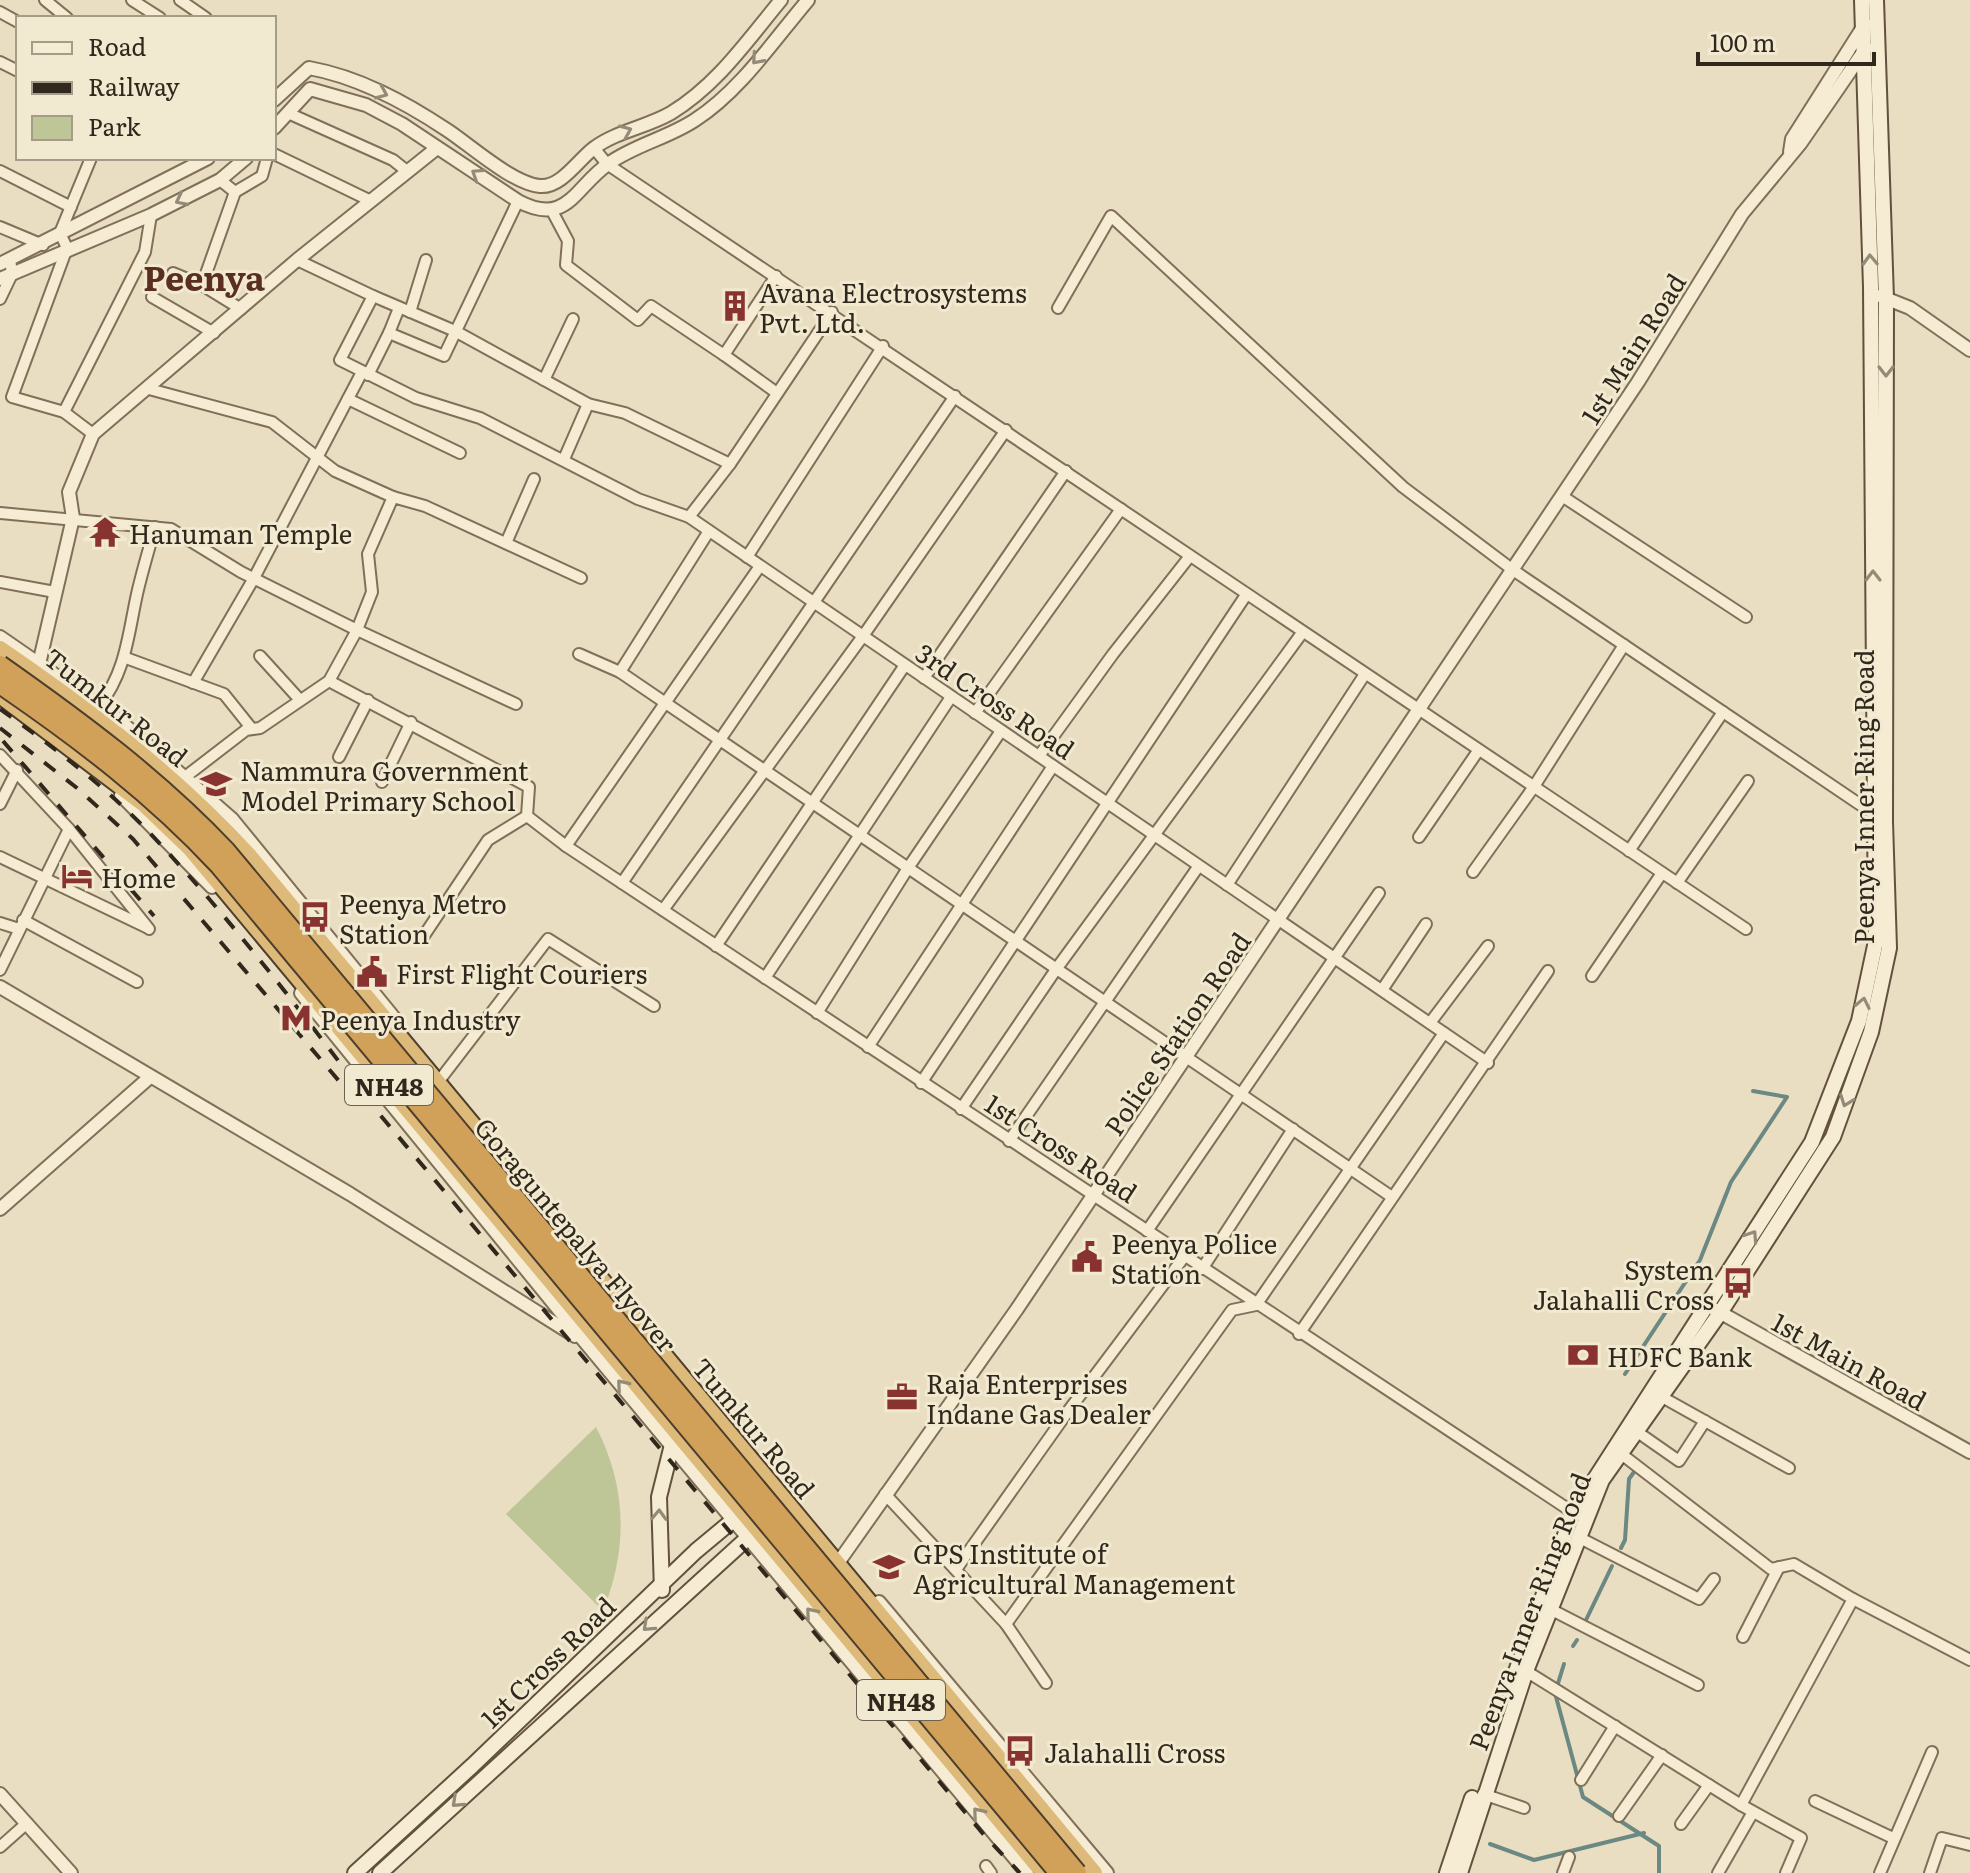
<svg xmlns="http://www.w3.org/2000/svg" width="1970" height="1873" font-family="Literata,serif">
<rect width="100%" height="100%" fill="#e9dec1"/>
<!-- green -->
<path fill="#bec596" d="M596,1427C627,1487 628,1549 603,1611L506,1514Z"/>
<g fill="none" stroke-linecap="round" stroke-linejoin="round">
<!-- stream -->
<g stroke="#6b8882" stroke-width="4">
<path d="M1625,1374L1700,1260L1731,1182L1787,1097L1753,1091"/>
<path d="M1621,1548L1625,1540L1629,1479L1634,1472"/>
<path d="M1585,1622L1612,1566"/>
<path d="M1573,1646L1577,1640"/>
<path d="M1564,1664L1555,1693L1583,1797L1659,1846V1873"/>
<path d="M1490,1844L1534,1860L1644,1833"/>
</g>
<defs>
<g id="minor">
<path d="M45,0L67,18"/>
<path d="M132,0L160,18"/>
<path d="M180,0L206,18"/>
<path d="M0,12L18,22"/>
<path d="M0,62L18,71"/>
<path d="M288,113L393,160L408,172"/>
<path d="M594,148L607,164L1746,929"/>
<path d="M274,154L371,201"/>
<path d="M91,158L60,233L67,248L12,397L64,412L93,434"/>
<path d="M0,171L71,207"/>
<path d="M220,180L235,192L202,285L241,309"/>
<path d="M235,192L262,176L267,158"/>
<path d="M552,211L568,241L566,265L638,320L651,306L724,355L776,276"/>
<path d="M0,227L43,245"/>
<path d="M297,260L373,296L340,360L416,398L480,418L638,499L689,517L1488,1063"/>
<path d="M173,273L202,285"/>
<path d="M373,296L455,331L588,404L625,413L730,464"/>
<path d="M152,297L214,333"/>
<path d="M0,299L12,274L10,259"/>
<path d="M399,308L389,333L444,356L518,201"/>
<path d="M1058,308L1111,216L1403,487L1513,570L1874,814"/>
<path d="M410,312L426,260"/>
<path d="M724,355L777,393"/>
<path d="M368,375L389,333"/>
<path d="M544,380L573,319"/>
<path d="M149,389L272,422L335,471L393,497"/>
<path d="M348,399L460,453"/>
<path d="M64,412L145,252L151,215"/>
<path d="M564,459L588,404"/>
<path d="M1562,496L1746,617"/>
<path d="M0,513L171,529L241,572L357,630L372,592L368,554L393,497L425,506L581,578"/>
<path d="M689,517L730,464L832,312"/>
<path d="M506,543L534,479"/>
<path d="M747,557L883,346"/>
<path d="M0,582L55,592"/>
<path d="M579,654L620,672L1392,1197"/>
<path d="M260,656L300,700"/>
<path d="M126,658L224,694L252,729"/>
<path d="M620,672L709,531"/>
<path d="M924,678L1066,471"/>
<path d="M329,681L529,787L527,816L488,840L423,937"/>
<path d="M193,683L254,578L362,372"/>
<path d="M99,706C126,672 128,635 137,594C142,572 149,549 155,527"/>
<path d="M975,713L1121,509"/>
<path d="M0,755L69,829L149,929"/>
<path d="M1039,756L1113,654L1190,556"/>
<path d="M339,757L368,700"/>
<path d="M185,777L246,730L260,728L329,681L357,630L516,704"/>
<path d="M382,782L411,722"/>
<path d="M0,804L17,770"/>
<path d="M527,816L566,846L1577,1515"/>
<path d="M1419,837L1478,751"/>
<path d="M566,846L760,566"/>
<path d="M1629,851L1723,712"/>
<path d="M0,857L146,927"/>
<path d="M1473,872L1533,788L1624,645"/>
<path d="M622,883L955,396"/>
<path d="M1677,883L1748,781"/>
<path d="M1227,885L1365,674"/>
<path d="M663,910L863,636L1006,430"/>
<path d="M23,920L137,982"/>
<path d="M0,923L19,929"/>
<path d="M716,946L905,665"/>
<path d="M0,970L69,829"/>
<path d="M1592,976L1662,873"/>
<path d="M765,978L951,697"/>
<path d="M1382,990L1426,924"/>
<path d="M817,1013L908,868L1001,731"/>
<path d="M1430,1023L1488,946"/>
<path d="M868,1047L1053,766"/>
<path d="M442,1077L548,939L654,1006"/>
<path d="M921,1083L1246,595"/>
<path d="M961,1109L1057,968L1302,633"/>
<path d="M1009,1141L1198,867"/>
<path d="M1147,1231L1379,893"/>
<path d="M1202,1269L1293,1129"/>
<path d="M1299,1334L1548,971"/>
<path d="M1662,1397L1789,1468"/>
<path d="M1636,1431L1679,1461L1705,1421"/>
<path d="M1620,1453L1771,1569L1794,1564L1853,1599L1741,1805"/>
<path d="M885,1494L1006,1624L1232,1310L1256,1305L1444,1033"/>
<path d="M1578,1537L1699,1599L1714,1579"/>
<path d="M957,1568L1069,1410L1184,1257"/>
<path d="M1853,1599L1970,1660"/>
<path d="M1550,1609L1698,1685"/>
<path d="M1006,1624L1046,1683"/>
<path d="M1743,1637L1779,1567"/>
<path d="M1526,1671L1741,1805L1801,1838L1786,1873"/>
<path d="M1581,1780L1615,1726"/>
<path d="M1483,1794L1524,1808"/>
<path d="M1815,1801L1893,1838"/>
<path d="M1619,1816L1662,1755"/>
<path d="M1681,1824L1709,1785"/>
<path d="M0,1847L27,1823"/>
<path d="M986,1866L991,1873"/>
<path d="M1563,1873L1569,1857"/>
<path d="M1718,1873L1753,1812"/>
<path d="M1880,1873L1932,1752"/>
<path d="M1930,1873L1942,1838L1970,1845"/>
</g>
<g id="tertiary">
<path d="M274,100L309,68C359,77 405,102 447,130C470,145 513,184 540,186C561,188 579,159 594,148C617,131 647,127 671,113C717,85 747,41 781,0"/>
<path d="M274,128L310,89L366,105L402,124L518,201C567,227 574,188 608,164C634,145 668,138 695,120C740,91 774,40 808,0"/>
<path d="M1790,152L1792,139L1865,24"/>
<path d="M0,264L208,158"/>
<path d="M0,279L151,215L220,180L246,158"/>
<path d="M1880,296L1910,308L1970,350"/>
<path d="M0,637L113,715L232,819L395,1019"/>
<path d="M39,664L73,518L69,492L93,434L297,260L437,148"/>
<path d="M121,795L212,887"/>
<path d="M0,987L350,1194L575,1336"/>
<path d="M301,993L585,1342L1027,1873"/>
<path d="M0,1209L150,1077"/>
<path d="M1714,1309L1970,1452"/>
<path d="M833,1570L1017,1309L1638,382L1742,214L1800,144L1866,48"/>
<path d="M879,1602L1107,1873"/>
<path d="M0,1794L71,1873"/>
</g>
<g id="secondary">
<path d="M662,1590L659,1497L672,1445"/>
<path d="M1509,1691L1573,1513L1812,1142L1859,1021L1876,941L1871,287L1862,0"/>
<path d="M355,1873L472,1766L696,1551L750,1506"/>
<path d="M380,1873L764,1523"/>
<path d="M1447,1873L1472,1798"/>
<path d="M1460,1873L1526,1671L1602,1480L1720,1313L1833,1137L1871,1032L1889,948L1885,822L1886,299L1876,0"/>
</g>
<g id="trunk">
<path d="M0,649C91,711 175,775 250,857L1094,1873"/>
<path d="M0,695L143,803L190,848L1044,1873"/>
</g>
</defs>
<!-- minor casing -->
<use href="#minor" stroke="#80705a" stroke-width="14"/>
<!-- tertiary casing -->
<use href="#tertiary" stroke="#80705a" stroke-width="16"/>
<!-- secondary casing -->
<use href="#secondary" stroke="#62513e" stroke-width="18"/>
<!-- trunk casing -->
<use href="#trunk" stroke="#4e3e2e" stroke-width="20"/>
<!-- minor -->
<use href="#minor" stroke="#f5ecd3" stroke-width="10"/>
<!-- tertiary -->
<use href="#tertiary" stroke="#f5ecd3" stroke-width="12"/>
<!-- secondary -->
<use href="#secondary" stroke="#f5ecd3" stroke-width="14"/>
<!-- trunk -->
<use href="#trunk" stroke="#ddba7a" stroke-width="16"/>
<!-- rail -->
<g stroke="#31281d" stroke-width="4" stroke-dasharray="14 14" stroke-linecap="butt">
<path d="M0,709C51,745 102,784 146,829C228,915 300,1010 371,1104L985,1836L1020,1873"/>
<path d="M0,728L77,788L133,839L345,1088"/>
<path d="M3,741L154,916"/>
</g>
<defs>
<g id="motorway-bridge">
<path d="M0,665C81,722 158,779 226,851L1077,1873"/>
<path d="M0,684C79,738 154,795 219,865L1059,1873"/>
</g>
</defs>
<!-- motorway-bridge casing -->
<use href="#motorway-bridge" stroke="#4e3e2e" stroke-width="22" stroke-linecap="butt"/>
<!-- motorway-bridge -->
<use href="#motorway-bridge" stroke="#d1a159" stroke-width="18"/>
</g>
<!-- one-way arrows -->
<defs><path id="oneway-chevron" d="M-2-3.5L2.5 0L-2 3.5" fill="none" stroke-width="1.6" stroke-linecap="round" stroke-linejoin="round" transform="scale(2)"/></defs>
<g stroke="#938a78">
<use href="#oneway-chevron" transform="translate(757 59) rotate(131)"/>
<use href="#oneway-chevron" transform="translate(382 93) rotate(23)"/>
<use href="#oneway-chevron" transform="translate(626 131) rotate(-23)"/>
<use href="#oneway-chevron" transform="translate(477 174) rotate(-147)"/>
<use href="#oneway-chevron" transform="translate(181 200) rotate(153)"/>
<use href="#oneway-chevron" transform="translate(1870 260) rotate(-92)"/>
<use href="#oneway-chevron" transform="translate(1886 371) rotate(90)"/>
<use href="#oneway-chevron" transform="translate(1873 576) rotate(-90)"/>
<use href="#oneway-chevron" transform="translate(1863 1003) rotate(-78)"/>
<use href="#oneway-chevron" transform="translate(1846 1101) rotate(110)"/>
<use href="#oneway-chevron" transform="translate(1752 1236) rotate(-57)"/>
<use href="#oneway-chevron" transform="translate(622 1385) rotate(-130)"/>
<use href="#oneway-chevron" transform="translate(659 1515) rotate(-88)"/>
<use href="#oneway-chevron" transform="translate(811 1613) rotate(-130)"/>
<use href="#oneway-chevron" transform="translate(648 1626) rotate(137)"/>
<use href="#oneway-chevron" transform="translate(457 1802) rotate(137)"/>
<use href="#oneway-chevron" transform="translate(978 1813) rotate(-130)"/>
</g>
<!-- icons -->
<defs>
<symbol id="building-bare" viewBox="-9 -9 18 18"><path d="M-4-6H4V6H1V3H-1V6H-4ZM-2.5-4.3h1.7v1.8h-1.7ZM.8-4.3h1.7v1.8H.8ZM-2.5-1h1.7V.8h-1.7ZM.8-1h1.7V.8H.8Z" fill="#893330" stroke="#f1e9d0" stroke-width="2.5" paint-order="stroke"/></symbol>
<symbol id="temple-bare" viewBox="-9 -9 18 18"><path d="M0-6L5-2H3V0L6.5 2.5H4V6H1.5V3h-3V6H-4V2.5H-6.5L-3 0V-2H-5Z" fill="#893330" stroke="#f1e9d0" stroke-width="2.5" paint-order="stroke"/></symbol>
<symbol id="school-bare" viewBox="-9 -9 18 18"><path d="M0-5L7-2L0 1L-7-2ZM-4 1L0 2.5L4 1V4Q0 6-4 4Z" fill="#893330" stroke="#f1e9d0" stroke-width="2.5" paint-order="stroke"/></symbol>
<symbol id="hotel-bare" viewBox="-9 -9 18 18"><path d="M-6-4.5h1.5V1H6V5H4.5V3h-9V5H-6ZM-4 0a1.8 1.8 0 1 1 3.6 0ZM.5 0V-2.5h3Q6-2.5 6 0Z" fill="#893330" stroke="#f1e9d0" stroke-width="2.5" paint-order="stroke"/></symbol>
<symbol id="bus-bare" viewBox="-9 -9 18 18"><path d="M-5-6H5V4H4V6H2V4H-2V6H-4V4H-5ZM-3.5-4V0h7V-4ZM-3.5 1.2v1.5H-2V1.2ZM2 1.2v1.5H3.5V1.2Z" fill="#893330" stroke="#f1e9d0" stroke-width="2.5" paint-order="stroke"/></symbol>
<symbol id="civic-bare" viewBox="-9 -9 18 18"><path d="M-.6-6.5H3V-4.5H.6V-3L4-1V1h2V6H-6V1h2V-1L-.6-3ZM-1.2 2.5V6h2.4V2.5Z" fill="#893330" stroke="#f1e9d0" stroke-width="2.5" paint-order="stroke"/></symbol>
<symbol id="metro-bare" viewBox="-9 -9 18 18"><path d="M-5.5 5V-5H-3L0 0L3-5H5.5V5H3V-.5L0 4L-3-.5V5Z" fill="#893330" stroke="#f1e9d0" stroke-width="2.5" paint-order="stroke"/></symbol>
<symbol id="bank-bare" viewBox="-9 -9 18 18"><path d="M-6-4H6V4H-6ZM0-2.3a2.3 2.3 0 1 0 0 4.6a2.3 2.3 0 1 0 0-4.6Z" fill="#893330" stroke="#f1e9d0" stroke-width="2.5" paint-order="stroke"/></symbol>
<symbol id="office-bare" viewBox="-9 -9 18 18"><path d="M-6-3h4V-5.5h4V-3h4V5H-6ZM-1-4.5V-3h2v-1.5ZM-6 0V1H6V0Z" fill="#893330" stroke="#f1e9d0" stroke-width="2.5" paint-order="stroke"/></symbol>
<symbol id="university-bare" viewBox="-9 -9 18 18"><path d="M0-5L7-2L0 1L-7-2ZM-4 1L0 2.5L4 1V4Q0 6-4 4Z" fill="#893330" stroke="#f1e9d0" stroke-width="2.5" paint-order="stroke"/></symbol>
</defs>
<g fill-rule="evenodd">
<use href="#building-bare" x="713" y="284" width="44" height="44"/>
<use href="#temple-bare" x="83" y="510" width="44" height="44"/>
<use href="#school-bare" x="194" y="762" width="44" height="44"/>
<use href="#hotel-bare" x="55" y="854" width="44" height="44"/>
<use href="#bus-bare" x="293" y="895" width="44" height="44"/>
<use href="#civic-bare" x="350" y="950" width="44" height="44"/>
<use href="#metro-bare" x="274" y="996" width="44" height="44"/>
<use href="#civic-bare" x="1065" y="1235" width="44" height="44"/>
<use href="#bus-bare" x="1716" y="1261" width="44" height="44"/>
<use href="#bank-bare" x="1561" y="1333" width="44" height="44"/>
<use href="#office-bare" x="880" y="1375" width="44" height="44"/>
<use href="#university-bare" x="867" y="1545" width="44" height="44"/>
<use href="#bus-bare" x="998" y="1729" width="44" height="44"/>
</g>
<g text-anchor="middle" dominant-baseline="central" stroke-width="6" stroke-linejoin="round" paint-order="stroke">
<!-- shield labels -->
<g fill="#f1e9d0" stroke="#6b6253" stroke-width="2">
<rect x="345" y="1065" width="88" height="40" rx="6"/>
<rect x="857" y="1680" width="88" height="40" rx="6"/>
</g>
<g font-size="24" font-weight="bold" fill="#31281d">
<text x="389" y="1085">NH48</text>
<text x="901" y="1700">NH48</text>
</g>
<!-- poi labels -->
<g font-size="26" fill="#31281d" stroke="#f1e9d0" text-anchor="start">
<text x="759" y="291">Avana Electrosystems<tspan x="759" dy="30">Pvt. Ltd.</tspan></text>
<text x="129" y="532">Hanuman Temple</text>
<text x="240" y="769">Nammura Government<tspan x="240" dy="30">Model Primary School</tspan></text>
<text x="101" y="876">Home</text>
<text x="339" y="902">Peenya Metro<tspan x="339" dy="30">Station</tspan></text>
<text x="396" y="972">First Flight Couriers</text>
<text x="320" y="1018">Peenya Industry</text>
<text x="1111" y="1242">Peenya Police<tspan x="1111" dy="30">Station</tspan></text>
<text x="1714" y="1268" text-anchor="end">System<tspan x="1714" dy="30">Jalahalli Cross</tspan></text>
<text x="1607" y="1355">HDFC Bank</text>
<text x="926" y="1382">Raja Enterprises<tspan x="926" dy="30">Indane Gas Dealer</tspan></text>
<text x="913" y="1552">GPS Institute of<tspan x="913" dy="30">Agricultural Management</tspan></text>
<text x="1044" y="1751">Jalahalli Cross</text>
</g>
<!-- street labels -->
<g font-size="26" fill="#31281d" stroke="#f1e9d0">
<text transform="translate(1632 348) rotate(-58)">1st Main Road</text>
<text transform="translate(996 700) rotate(34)">3rd Cross Road</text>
<text transform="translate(117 706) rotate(38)">Tumkur Road</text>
<text transform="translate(1862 797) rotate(-90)">Peenya Inner Ring Road</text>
<text transform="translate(1176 1033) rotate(-56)">Police Station Road</text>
<text transform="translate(1062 1147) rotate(33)">1st Cross Road</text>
<text transform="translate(577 1234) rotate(50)">Goraguntepalya Flyover</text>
<text transform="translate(1850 1360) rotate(29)">1st Main Road</text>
<text transform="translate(755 1427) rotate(50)">Tumkur Road</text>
<text transform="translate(1528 1611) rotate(-69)">Peenya Inner Ring Road</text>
<text transform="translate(547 1661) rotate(-44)">1st Cross Road</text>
</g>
<!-- district labels -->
<g font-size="34" font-weight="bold" fill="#5a2f21" stroke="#f1e9d0">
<text x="204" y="276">Peenya</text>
</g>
</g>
<!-- legend -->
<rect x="16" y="16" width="260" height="144" fill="#f1e9d0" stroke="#a49c88" stroke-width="2"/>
<rect x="32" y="42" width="40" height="12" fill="#f5ecd3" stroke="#a49c88" stroke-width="2"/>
<text x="88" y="56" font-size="24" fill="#31281d">Road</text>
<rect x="32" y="82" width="40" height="12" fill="#31281d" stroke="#a49c88" stroke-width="2"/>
<text x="88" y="96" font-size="24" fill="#31281d">Railway</text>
<rect x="32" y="116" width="40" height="24" fill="#bec596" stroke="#a49c88" stroke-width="2"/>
<text x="88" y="136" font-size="24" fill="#31281d">Park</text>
<!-- scale -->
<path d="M1698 52v12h176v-12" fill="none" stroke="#31281d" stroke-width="4"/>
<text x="1710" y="52" font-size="24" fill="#31281d" stroke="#f1e9d0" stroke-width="6" paint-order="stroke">100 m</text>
</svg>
